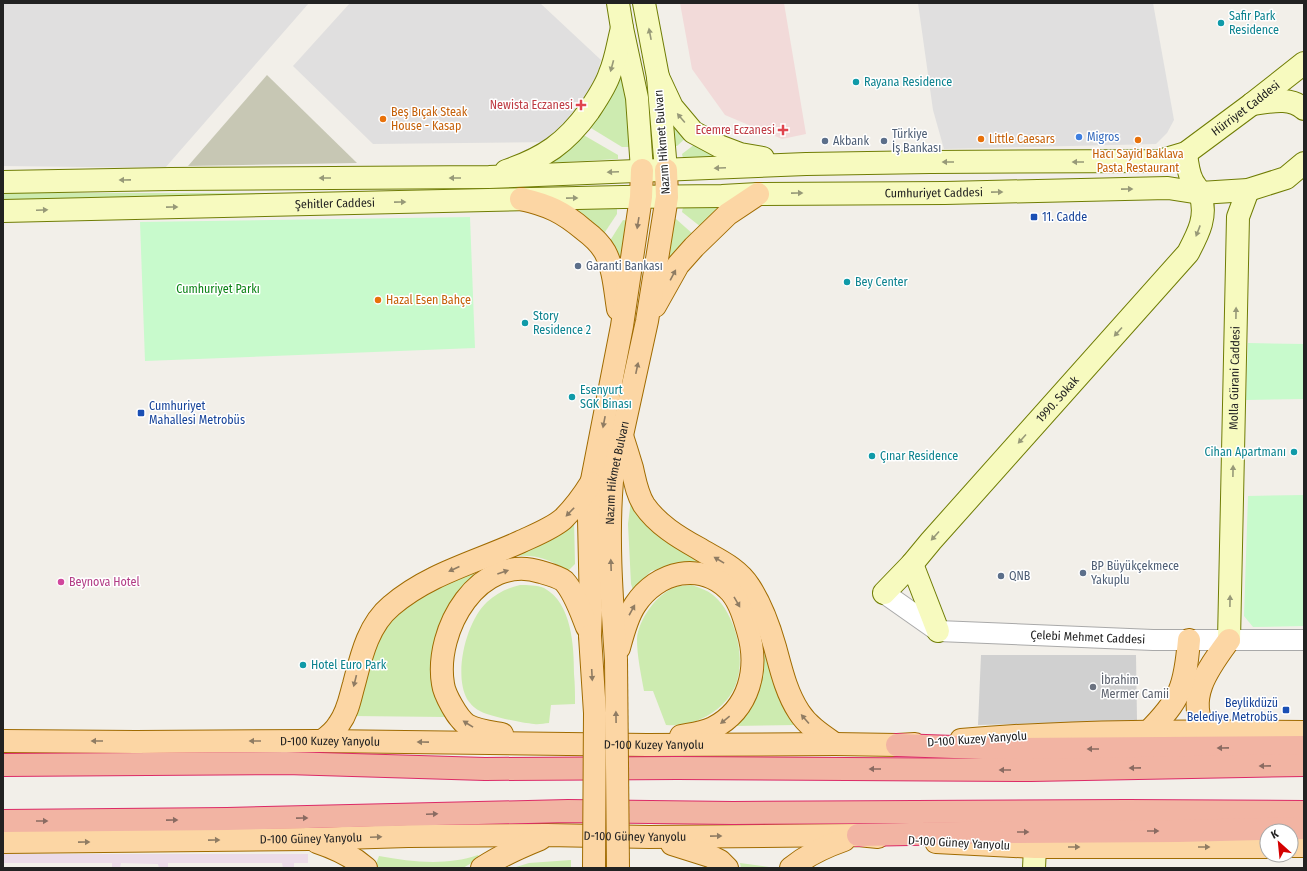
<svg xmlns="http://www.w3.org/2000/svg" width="1307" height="871" font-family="'Fira Sans Condensed',sans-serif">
<rect width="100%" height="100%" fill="#f2efe9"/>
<!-- residential -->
<g fill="#e0dfdf">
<path d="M3,3H309L165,168L3,166Z"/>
<path d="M350,3H540L601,60L586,109L557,142L373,144L293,66Z"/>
<path d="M918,3H1153L1174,120L1167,133L1156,144L944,149L933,110Z"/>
</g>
<!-- commercial -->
<path fill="#f2dad9" d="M680,3H784L806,134L782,139L725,115L692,69Z"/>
<!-- industrial -->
<path fill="#ebdbe8" d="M3,854H308V863H294V868H283L282,863H168V868H159L158,864L121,863L120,868H112V863H3Z"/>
<!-- religious -->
<path fill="#d0d0d0" d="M981,655H1136L1137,721L978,725Z"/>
<!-- construction -->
<path fill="#c7c7b4" d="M267,75L357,163L188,166Z"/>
<!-- grass -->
<g fill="#cdebb0">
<path d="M620,50L631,147H622L586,125Z"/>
<path d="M664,98L690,134L677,146H669Z"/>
<path d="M580,133L618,155V159L548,163Z"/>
<path d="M699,141L728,158H683L682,154Z"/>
<path d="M3,193H487L3,200Z"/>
<path d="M720,206L721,210L701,227L682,212L683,207Z"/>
<path d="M573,209H617V214L601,238Z"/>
<path d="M676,219L694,235L667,270L669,220Z"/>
<path d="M623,220L629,221L623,279L606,247Z"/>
<path d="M631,500L744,588L797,725L733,726L740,718L749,606L675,564L651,571L633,590L631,584L628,524Z"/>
<path d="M574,520L575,564L567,572C534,543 485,555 461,590C458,594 452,600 451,605C449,616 451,628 450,639C450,665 449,692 449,719L445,717L353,716L380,633L408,601Z"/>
<path d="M520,585C527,585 537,585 544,588C572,603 574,646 574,674C575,684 575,694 575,704L551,705L549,723C544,723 539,725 534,724C522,723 487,716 478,710C474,708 469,702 467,699C453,673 467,620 487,602C497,593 507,588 520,585Z"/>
<path d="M691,585C698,587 707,590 713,595C725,605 732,620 736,634C745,669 739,698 707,716C692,724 682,726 666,725L653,691H644C641,674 637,656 637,639C638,620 657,593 676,587C680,585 686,586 691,585Z"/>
<path d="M478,855L480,858L463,868H379L376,864L379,856C412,862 446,866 478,855Z"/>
<path d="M571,860V868H513L529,863Z"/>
<path d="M740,863L776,868H741Z"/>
</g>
<!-- park -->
<g fill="#c8facc">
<path d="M470,217L475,348L145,361L140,222Z"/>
<path d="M1248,343L1304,344V399L1246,400Z"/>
<path d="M1304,495V626L1253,627L1244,616L1248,496Z"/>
</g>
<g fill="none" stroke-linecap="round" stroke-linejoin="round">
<defs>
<g id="tertiary">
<path id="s1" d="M884,593L938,631L1153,640H1304"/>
</g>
<g id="secondary">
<path d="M618,3L622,28L637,98L642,170"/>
<path d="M644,3L658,77L666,170"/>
<path d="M658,77L672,107L693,132L719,146L740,154L763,158"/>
<path d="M1252,104C1269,102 1290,96 1304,109"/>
<path d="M506,171C544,158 566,143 589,111C597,99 606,86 610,73C616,59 618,43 622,28"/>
<path id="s2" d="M3,182L170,179L489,177L806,164L930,162L1159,161L1186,153L1252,104L1304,63"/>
<path id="s3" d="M3,211L623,197L722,196L758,194L945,193L1168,188L1200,193L1248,190L1286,178L1304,163"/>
<path d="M912,564L938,631"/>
<path id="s4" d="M884,593L912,564L931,541L1188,253C1198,234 1208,216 1200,194C1199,189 1194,185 1192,180C1188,172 1187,162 1186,153"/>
<path id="s5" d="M1229,640L1238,217L1248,190"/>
<path d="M1034,868L1035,847"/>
</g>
<g id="primary">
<path d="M521,199C548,205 563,212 584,230C592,236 600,243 605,252C614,269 615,291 618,309"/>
<path d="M655,306L678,265L694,247L728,214L758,194"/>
<path d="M623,439C626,448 629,458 632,468C635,481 637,494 644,505C657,524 678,537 698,548C716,559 737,567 749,586C761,604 769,626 775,647C781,669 786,692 799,712C808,726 822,735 835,744"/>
<path d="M590,636L591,610L589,519L592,480L622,326L641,197L642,170"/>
<path d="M619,648C623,633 627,617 635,605C657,571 702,560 731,592C740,603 744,617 748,631C759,668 750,709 713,728C703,733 692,734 681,736"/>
<path id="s6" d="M616,660C612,601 607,541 612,481L647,321L667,197L666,170"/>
<path d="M1206,731C1184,699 1210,666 1229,640"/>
<path d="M1147,733C1181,699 1185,687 1189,640"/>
<path d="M502,734C490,732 478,731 467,725C460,720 456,713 452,706C448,699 444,692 443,684C434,630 479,552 541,572C548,574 559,577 564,581C575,593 581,612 587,627"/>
<path d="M961,740C1075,730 1190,731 1304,732"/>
<path id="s7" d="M3,741L136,742L322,741L647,745L835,744L897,745L915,744"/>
<path d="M322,741C329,736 335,731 339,724C348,712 350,698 354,684C361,657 368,625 391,606C428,574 476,562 520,542C535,535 551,529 563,519C574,508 583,496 591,483"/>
<path id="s8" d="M3,842L309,839L408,836L547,835L649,837L858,835L878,837"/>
<path d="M317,842C335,848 352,856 366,868"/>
<path d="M936,842L1035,847H1267"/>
<path d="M672,844L710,856L720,861L727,868"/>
<path d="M1291,846H1304"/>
<path d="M482,868C500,856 520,847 540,839"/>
<path d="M791,868C807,855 824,847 844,840"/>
</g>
<g id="trunk">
<path d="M897,745L1011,749L1304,747"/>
<path d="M3,765L286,763L485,769L677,768L1031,770L1304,765"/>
<path d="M3,821L227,819L568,811L733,813L1127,811L1304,812"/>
<path d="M858,835L1013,832L1178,831L1304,828"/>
</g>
</defs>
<!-- tertiary casing -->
<use href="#tertiary" stroke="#a9a9a9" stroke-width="22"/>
<!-- secondary casing -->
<use href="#secondary" stroke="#707d05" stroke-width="24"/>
<!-- primary casing -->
<use href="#primary" stroke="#a06b00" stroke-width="24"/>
<!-- trunk casing -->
<use href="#trunk" stroke="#dc2a67" stroke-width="24"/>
<!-- tertiary -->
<use href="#tertiary" stroke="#fff" stroke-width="20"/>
<!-- secondary -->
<use href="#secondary" stroke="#f7fabf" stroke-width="22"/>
<!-- primary -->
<use href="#primary" stroke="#fcd6a4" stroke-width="22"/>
<!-- trunk -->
<use href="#trunk" stroke="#f2b4a3" stroke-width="22"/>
<defs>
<g id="primary-bridge">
<path d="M590,636L595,713L594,868"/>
<path d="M616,660L618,868"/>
</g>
</defs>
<!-- primary-bridge casing -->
<use href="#primary-bridge" stroke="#a06b00" stroke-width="24" stroke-linecap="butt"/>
<!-- primary-bridge -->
<use href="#primary-bridge" stroke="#fcd6a4" stroke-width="22"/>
</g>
<!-- one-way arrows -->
<defs><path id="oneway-solid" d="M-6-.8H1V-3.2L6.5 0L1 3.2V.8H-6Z"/></defs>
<g fill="#979978">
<use href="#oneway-solid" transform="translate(650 34) rotate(-101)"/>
<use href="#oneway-solid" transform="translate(612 66) rotate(105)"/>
<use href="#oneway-solid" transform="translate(681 118) rotate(-130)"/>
<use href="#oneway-solid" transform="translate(948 162) rotate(180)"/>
<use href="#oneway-solid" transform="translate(1078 162) rotate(180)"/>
<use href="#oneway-solid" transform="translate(720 168) rotate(178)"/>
<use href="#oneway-solid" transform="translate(613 172) rotate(177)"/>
<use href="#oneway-solid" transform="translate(325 178) rotate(180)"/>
<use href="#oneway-solid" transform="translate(455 178) rotate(180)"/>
<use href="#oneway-solid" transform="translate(125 180) rotate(179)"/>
<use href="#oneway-solid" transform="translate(1127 189) rotate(-1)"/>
<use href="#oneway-solid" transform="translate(997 192) rotate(-1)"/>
<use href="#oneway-solid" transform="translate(797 193) rotate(-1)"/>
<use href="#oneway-solid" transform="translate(572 198) rotate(-1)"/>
<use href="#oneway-solid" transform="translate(400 202) rotate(-1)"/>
<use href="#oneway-solid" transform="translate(172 207) rotate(-1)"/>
<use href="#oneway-solid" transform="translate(42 210) rotate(-2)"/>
<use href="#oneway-solid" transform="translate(1198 231) rotate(111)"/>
<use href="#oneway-solid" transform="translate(1236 313) rotate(-89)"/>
<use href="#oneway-solid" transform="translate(1118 332) rotate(132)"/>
<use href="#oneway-solid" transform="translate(1022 439) rotate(132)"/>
<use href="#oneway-solid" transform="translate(1233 471) rotate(-89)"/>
<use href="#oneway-solid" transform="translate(935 536) rotate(132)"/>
<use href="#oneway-solid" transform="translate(1230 601) rotate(-89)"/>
</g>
<g fill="#8f7c63">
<use href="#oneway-solid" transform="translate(638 223) rotate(99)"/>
<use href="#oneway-solid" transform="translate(673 275) rotate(-62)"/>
<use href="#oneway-solid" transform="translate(637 368) rotate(-78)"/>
<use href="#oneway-solid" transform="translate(604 422) rotate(101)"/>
<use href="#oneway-solid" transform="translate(570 512) rotate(134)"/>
<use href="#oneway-solid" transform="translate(719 560) rotate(-149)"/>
<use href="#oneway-solid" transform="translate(611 565) rotate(-92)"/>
<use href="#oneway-solid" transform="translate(454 569) rotate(155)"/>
<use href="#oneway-solid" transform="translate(503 572) rotate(-19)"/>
<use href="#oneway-solid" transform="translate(737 602) rotate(60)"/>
<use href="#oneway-solid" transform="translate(632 610) rotate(-61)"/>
<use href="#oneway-solid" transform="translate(592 675) rotate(87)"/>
<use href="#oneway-solid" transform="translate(355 681) rotate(104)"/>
<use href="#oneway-solid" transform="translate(616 717) rotate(-91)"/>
<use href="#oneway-solid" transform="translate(805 719) rotate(-131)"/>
<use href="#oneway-solid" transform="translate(725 720) rotate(141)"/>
<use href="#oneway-solid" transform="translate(468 724) rotate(-148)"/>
<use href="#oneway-solid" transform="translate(97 741) rotate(-180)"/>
<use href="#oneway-solid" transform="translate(255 741) rotate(180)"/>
<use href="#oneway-solid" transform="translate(423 742) rotate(-179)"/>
<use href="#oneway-solid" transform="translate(716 836) rotate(-1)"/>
<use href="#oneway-solid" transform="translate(376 837) rotate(-2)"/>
<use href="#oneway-solid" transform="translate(214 840) rotate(-1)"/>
<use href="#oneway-solid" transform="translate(84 842) rotate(-1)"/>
<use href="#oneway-solid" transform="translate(1074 847)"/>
<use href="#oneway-solid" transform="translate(1204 847)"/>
</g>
<g fill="#8a6b62">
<use href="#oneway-solid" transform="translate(1223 748) rotate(179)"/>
<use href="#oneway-solid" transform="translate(1093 749) rotate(180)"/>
<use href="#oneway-solid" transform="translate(1265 766) rotate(179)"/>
<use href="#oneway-solid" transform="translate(1135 768) rotate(179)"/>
<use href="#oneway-solid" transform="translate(875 769) rotate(-180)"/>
<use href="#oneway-solid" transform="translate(1005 770) rotate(-180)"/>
<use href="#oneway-solid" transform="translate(432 814) rotate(-2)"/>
<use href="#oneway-solid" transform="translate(302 818) rotate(-1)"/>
<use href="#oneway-solid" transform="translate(172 820) rotate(-1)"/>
<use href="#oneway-solid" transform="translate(42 821)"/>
<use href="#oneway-solid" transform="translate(1153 831)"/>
<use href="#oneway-solid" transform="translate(1023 832)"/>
</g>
<!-- markers -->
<g fill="#0f9aa8" stroke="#fff" stroke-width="1.5">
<circle cx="1221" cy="23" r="4"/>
<circle cx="856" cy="82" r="4"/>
<circle cx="847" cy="282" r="4"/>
<circle cx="525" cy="323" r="4"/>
<circle cx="572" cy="397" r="4"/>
<circle cx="1294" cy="452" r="4"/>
<circle cx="872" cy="456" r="4"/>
<circle cx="303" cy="665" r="4"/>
</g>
<g fill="#e0444e" stroke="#fff" stroke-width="1.5">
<path d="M579 99h4v4h4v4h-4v4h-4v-4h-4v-4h4z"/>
<path d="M781 124h4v4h4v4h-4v4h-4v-4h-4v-4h4z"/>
</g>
<g fill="#e8710a" stroke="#fff" stroke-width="1.5">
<circle cx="383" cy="119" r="4"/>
<circle cx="981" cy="139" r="4"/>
<circle cx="1138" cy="140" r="4"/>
<circle cx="378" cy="300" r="4"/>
</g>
<circle fill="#3f7fe0" stroke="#fff" stroke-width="1.5" cx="1079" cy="137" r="4"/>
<g fill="#5c6f8a" stroke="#fff" stroke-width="1.5">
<circle cx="825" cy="141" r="4"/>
<circle cx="884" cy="141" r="4"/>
<circle cx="578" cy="266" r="4"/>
<circle cx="1083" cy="573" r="4"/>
<circle cx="1001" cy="576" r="4"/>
</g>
<g fill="#1a4fb4" stroke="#fff" stroke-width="1.5">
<rect x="1030" y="213" width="8" height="8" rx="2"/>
<rect x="137" y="409" width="8" height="8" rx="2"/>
<rect x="1282" y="706" width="8" height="8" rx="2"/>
</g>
<circle fill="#d1479c" stroke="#fff" stroke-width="1.5" cx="61" cy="582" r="4"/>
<circle fill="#6b7280" stroke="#fff" stroke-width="1.5" cx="1093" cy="687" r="4"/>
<g text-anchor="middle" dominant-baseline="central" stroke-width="3" stroke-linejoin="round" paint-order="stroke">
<!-- culture labels -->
<g font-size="12" fill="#0d838f" stroke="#fff" text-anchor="start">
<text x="1229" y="16">Safir Park<tspan x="1229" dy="14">Residence</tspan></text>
<text x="864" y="82">Rayana Residence</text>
<text x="855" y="282">Bey Center</text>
<text x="533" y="316">Story<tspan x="533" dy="14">Residence 2</tspan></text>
<text x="580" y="390">Esenyurt<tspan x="580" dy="14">SGK Binası</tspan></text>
<text x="1286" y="452" text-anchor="end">Cihan Apartmanı</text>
<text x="880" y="456">Çınar Residence</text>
<text x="311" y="665">Hotel Euro Park</text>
</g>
<!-- health labels -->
<g font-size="12" fill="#be3a42" stroke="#fff" text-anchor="end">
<text x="573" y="105">Newista Eczanesi</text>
<text x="775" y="130">Ecemre Eczanesi</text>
</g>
<!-- street labels -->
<g font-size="12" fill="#222" stroke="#fff">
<text stroke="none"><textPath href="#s2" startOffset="1259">Hürriyet Caddesi</textPath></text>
<text transform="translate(662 142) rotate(-94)">Nazım Hikmet Bulvarı</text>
<text stroke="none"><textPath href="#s3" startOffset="931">Cumhuriyet Caddesi</textPath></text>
<text stroke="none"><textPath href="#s3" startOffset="332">Şehitler Caddesi</textPath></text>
<text stroke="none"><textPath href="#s5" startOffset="262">Molla Gürani Caddesi</textPath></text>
<text stroke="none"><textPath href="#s4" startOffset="260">1990. Sokak</textPath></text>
<text stroke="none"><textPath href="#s6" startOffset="188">Nazım Hikmet Bulvarı</textPath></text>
<text stroke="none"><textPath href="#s1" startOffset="216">Çelebi Mehmet Caddesi</textPath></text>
<text transform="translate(977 739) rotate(-4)">D-100 Kuzey Yanyolu</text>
<text stroke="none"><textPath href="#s7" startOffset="327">D-100 Kuzey Yanyolu</textPath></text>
<text stroke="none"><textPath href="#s7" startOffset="651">D-100 Kuzey Yanyolu</textPath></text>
<text stroke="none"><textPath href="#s8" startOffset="632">D-100 Güney Yanyolu</textPath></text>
<text stroke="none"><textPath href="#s8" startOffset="308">D-100 Güney Yanyolu</textPath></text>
<text transform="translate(959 843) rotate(3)">D-100 Güney Yanyolu</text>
</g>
<!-- food labels -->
<g font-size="12" fill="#c56008" stroke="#fff" text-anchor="start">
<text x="391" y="112">Beş Bıçak Steak<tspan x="391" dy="14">House - Kasap</tspan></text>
<text x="989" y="139">Little Caesars</text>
<text x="1138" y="154" text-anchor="middle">Hacı Sayid Baklava<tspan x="1138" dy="14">Pasta Restaurant</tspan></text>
<text x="386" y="300">Hazal Esen Bahçe</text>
</g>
<!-- service labels -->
<g font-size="12" fill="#4e5e75" stroke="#fff" text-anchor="start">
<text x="892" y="134">Türkiye<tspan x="892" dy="14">İş Bankası</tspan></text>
<text x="833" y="141">Akbank</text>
<text x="586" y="266">Garanti Bankası</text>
<text x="1091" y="566">BP Büyükçekmece<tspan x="1091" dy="14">Yakuplu</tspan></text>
<text x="1009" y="576">QNB</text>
</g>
<!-- shop labels -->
<g font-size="12" fill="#366cbe" stroke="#fff" text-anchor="start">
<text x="1087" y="137">Migros</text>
</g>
<!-- transit labels -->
<g font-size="12" fill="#164399" stroke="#fff" text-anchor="start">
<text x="1042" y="217">11. Cadde</text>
<text x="149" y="406">Cumhuriyet<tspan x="149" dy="14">Mahallesi Metrobüs</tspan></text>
<text x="1278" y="703" text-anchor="end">Beylikdüzü<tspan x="1278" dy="14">Belediye Metrobüs</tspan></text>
</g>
<!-- park labels -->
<g font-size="12" fill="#0c8416" stroke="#fff">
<text x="218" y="289">Cumhuriyet Parkı</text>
</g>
<!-- hotel labels -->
<g font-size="12" fill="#b23c85" stroke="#fff" text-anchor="start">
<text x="69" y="582">Beynova Hotel</text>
</g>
<!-- worship labels -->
<g font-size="12" fill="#5b616d" stroke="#fff" text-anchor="start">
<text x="1101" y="680">İbrahim<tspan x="1101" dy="14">Mermer Camii</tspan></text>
</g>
</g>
<!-- border -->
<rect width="1307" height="871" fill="none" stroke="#222222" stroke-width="8"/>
<!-- north arrow -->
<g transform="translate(1279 843) rotate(333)"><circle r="19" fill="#ffffff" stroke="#a7a7a7"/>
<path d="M0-3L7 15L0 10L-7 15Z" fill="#d40000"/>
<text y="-6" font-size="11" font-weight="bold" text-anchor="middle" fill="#222222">K</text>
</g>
</svg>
